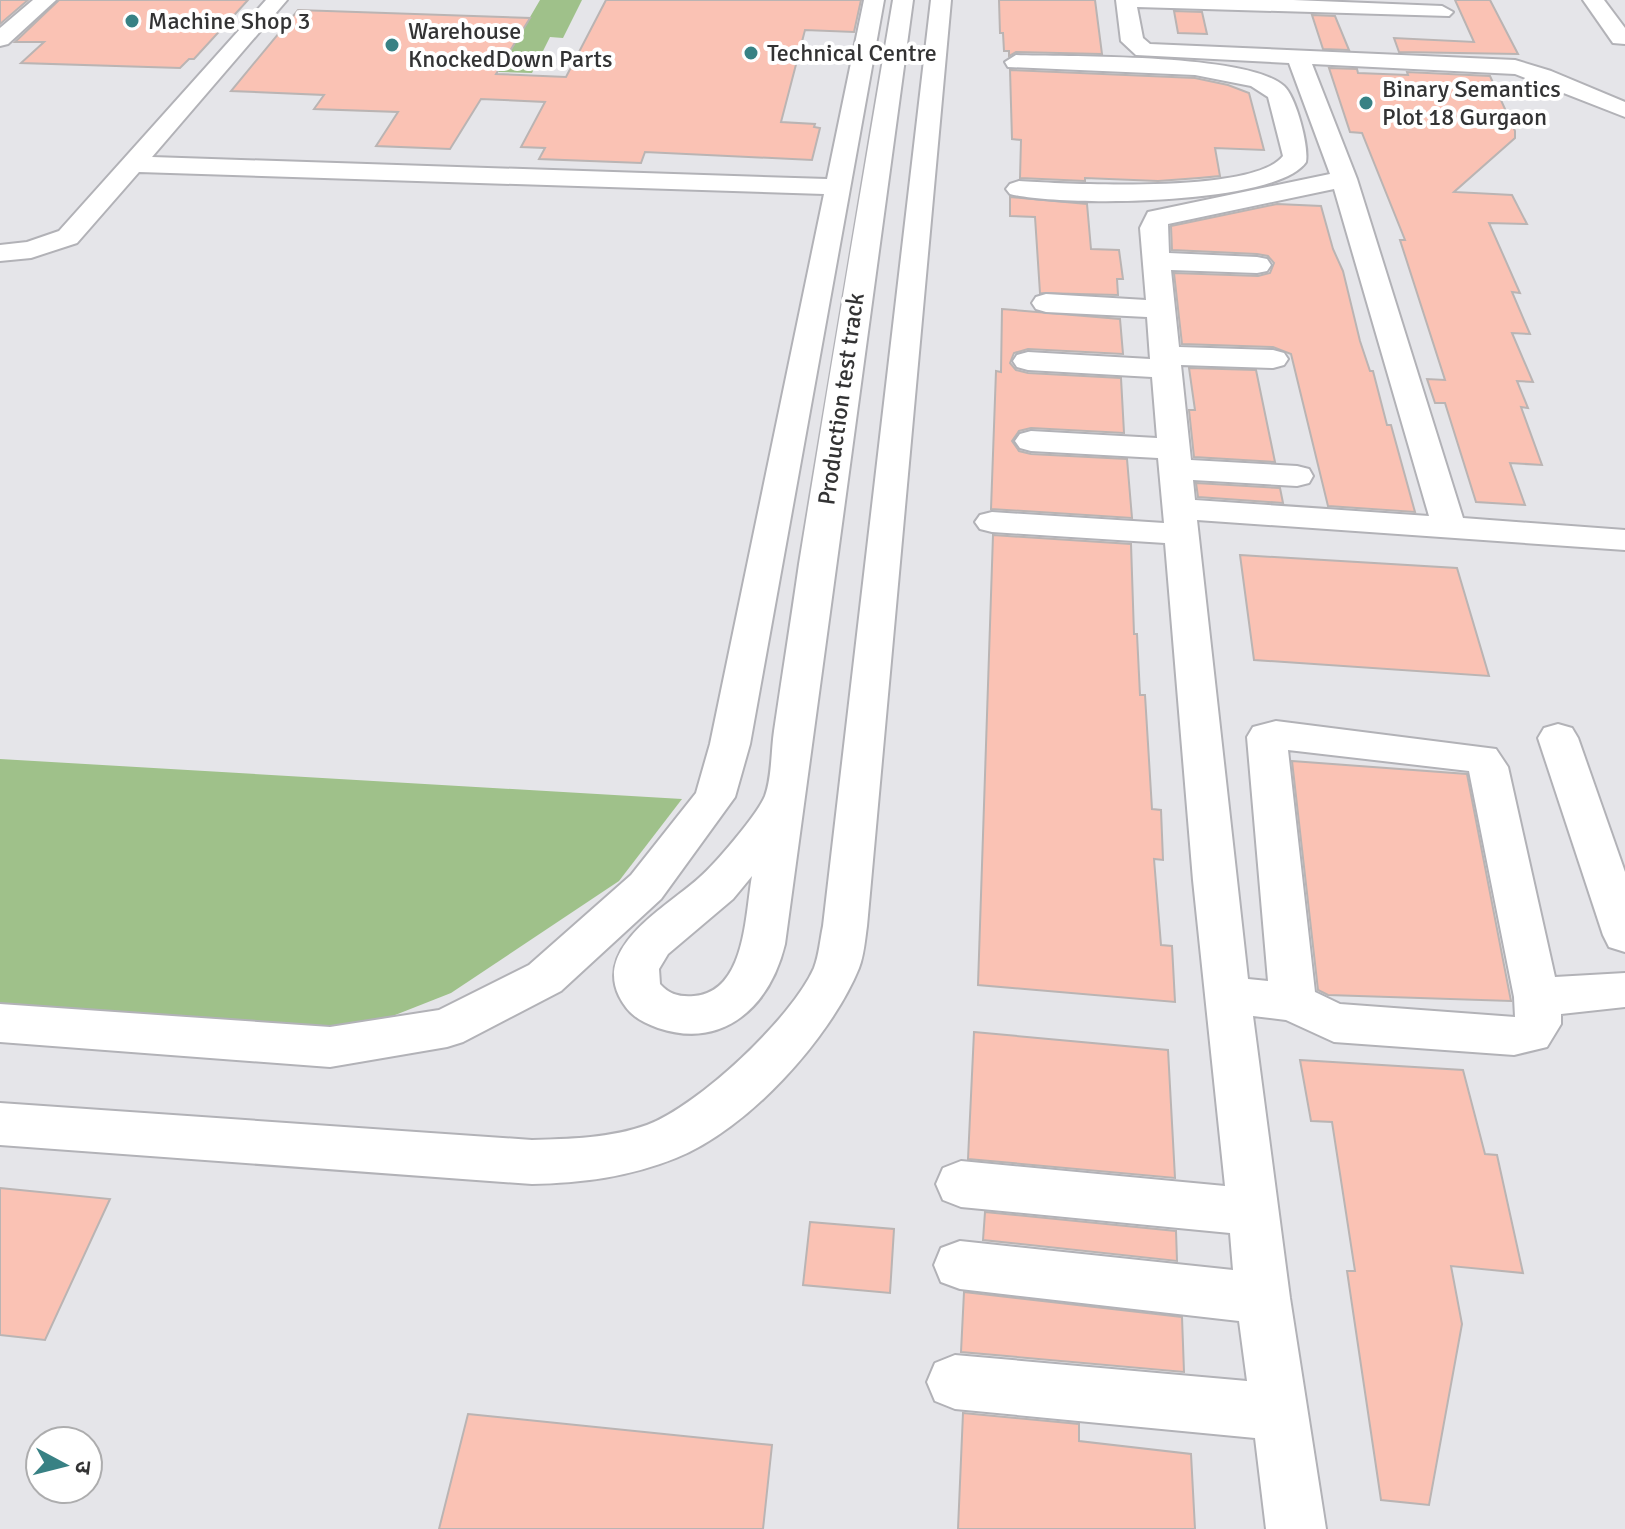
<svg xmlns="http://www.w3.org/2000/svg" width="1625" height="1529" font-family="Signika,'Noto Sans Devanagari',sans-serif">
<rect width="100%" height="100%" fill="#e5e5e9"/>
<!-- green -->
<g fill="#9fc18a">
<path d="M540,0H582L563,38L550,37L532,73L498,72Z"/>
<path d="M0,759L682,799L619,881L451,993L352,1032L0,1006Z"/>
</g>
<!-- building -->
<g fill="#fac2b4" stroke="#bab4b3" stroke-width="2">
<path d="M0,0H28L0,24Z"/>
<path d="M59,0H248L194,59H189L180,68L21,63L44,42H15Z"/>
<path d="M606,0H861L854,32L805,30L781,122L815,124L814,127L820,128L812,160L645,152L641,163L539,159L545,148L521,147L545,102L481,99L450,149L376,146L398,112L314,109L324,95L231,91L298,10L530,18L496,74L566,77Z"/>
<path d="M999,0H1095L1102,54L1016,52L1009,56V51H1004L1003,33H1000Z"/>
<path d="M1455,0H1490L1518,54L1399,52L1394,38L1474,42Z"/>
<path d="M1174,11L1202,12L1207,34L1178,33Z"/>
<path d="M1312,15L1335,16L1349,50L1323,49Z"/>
<path d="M1329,68L1357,69L1358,73L1408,75L1407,72L1490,76L1515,131V138L1454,192L1512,195L1527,224L1489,223L1520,293L1512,292L1530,334L1512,333L1533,382L1517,381L1528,408L1521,407L1542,465L1510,463L1525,505L1476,502L1445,403H1435L1427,379L1445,380L1400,240H1405L1362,133L1350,132Z"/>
<path d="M1010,70L1195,78L1228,85L1249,93L1264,150L1215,148L1220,176L1199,178L1158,181L1085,178V181L1020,178L1021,140L1012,139Z"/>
<path d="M1010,197L1087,204L1091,249L1119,250L1123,279H1117L1118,295L1040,293L1035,217L1010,216Z"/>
<path d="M1277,204L1321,206L1333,249L1343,271L1360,341L1370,371H1373L1387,425H1391L1415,512L1328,506L1291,354L1273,347L1182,344L1174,273L1258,276L1270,273L1274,263L1268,256L1257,254L1172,250L1171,226Z"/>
<path d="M1002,309L1120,319L1123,354L1028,349L1014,353L1010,363L1016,370L1028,373L1121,378L1124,433L1031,428L1019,431L1012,441L1019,451L1031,454L1127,459L1132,518L991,509L996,371L1001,372Z"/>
<path d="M1189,368L1256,370L1275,462L1194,457L1189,410H1195Z"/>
<path d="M1196,483L1280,488L1283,503L1198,497Z"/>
<path d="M993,535L1131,544L1134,634H1137L1140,695H1145L1152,809L1161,810L1163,860L1154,859L1161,945L1172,946L1175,1002L978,985Z"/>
<path d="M1240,555L1457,568L1489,676L1254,660Z"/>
<path d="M1292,761L1467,774L1511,1001L1328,995L1318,990Z"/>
<path d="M974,1032L1168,1050L1175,1178L968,1159Z"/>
<path d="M1300,1060L1463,1070L1485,1154L1497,1155L1523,1273L1451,1266L1462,1324L1429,1505L1381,1500L1347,1271H1355L1332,1122L1311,1121Z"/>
<path d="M0,1188L110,1199L45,1340L0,1335Z"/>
<path d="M985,1212L1176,1231L1177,1261L983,1240Z"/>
<path d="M810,1222L894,1229L890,1293L803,1285Z"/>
<path d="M964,1292L1182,1317L1184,1372L961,1352Z"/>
<path d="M963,1413L1079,1424V1441L1191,1454L1195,1529H958Z"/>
<path d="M468,1414L772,1445L763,1529H439Z"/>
</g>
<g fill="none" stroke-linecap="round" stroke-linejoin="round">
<defs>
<g id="minor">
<path d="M33,0H56L8,44L0,46V28Z"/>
<path d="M266,0H287L152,157L827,179L864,0H884L750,744L735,797L661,899L561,991L463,1042L447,1047L330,1067L0,1042V1004L330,1027L439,1010L529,965L631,875L696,793L710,744L824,194L139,172L77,243L31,258L0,261V245L27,242L59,231Z"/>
<path d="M893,0H913L785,944C770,1006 724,1050 658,1028C639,1021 628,1014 619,996C594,945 670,905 700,877C716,863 757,815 765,796C772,777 771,751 774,731C782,676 791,620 799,564C829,376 861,188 893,0ZM752,876C745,914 746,992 694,996C680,997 670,995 660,984L659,969L668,954L733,899Z"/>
<path d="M931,0H951L867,926C865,940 864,955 859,968C830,1039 747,1130 676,1158C629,1177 582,1183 532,1184L0,1145V1103L532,1140C570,1139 611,1138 647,1125C698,1106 792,1018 814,968C819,955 820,940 823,926Z"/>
<path d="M1116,0H1293L1442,6L1453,12L1449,16L1137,7L1143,38L1150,44L1515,60L1551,71L1625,102V117L1515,74L1312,64L1357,179L1463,518L1625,530V550L1197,520L1248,979L1268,981L1247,737L1253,727L1276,721L1496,749L1508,767L1555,977L1625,973V1007L1561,1014V1024L1547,1047L1514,1055L1334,1042L1286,1020L1253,1016L1290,1298L1326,1529H1266L1255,1438L955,1409L935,1401L927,1382L935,1363L955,1355L1247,1381L1239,1321L960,1289L941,1282L934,1265L941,1248L960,1241L1233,1270L1230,1233L961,1207L943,1200L936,1184L943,1168L961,1161L1225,1186L1193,880L1165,543L992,532L980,529L975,522L980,515L992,512L1164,523L1158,458L1031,451L1020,448L1015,441L1020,434L1031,431L1157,438L1152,377L1028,370L1017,367L1013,361L1017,355L1028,352L1150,359L1147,317L1046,312L1036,309L1032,303L1036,297L1046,294L1146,300L1140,228L1148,212L1330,174L1289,63L1136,55L1121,41ZM1334,189L1429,516L1195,500L1193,480L1297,486L1309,483L1313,476L1309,469L1297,466L1191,460L1181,365L1273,368L1284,365L1288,359L1284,353L1273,350L1179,347L1171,270L1257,273L1267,271L1271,265L1267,259L1257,257L1169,253L1168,224ZM1288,750L1469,771L1514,997L1515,1017L1340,1004L1315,992Z"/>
<path d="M1583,0H1604L1625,28V44L1613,43Z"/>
<path d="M1016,55C1069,57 1248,53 1284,86C1296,97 1309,146 1306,162C1276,206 1060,207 1010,194L1006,189L1010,184L1019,181C1067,184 1254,194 1283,156L1268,97L1251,86L1195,75L1008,67L1005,62Z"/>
<path d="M1558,724L1572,728L1578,738L1625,872V952L1609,947L1603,935L1538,738L1544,728Z"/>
</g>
</defs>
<!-- minor casing -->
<use href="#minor" stroke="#b2b2b7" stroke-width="4"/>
<!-- minor -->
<use href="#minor" fill="#fff" fill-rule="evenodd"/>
</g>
<!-- markers -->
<g fill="#388184" stroke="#fff" stroke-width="3">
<circle cx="132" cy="21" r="8"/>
<circle cx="392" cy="45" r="8"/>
<circle cx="751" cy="53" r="8"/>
<circle cx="1366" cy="103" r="8"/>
</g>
<g text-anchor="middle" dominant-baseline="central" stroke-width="8" stroke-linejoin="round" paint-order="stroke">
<!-- far-poi labels -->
<g font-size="24" fill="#333334" stroke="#fff" text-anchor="start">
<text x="148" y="21">Machine Shop 3</text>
<text x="408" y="31">Warehouse<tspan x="408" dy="28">KnockedDown Parts</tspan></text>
<text x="767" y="53">Technical Centre</text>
<text x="1382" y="89">Binary Semantics<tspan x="1382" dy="28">Plot 18 Gurgaon</tspan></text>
</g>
<!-- far-street labels -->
<g font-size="24" fill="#333334" stroke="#fff">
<text transform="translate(841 399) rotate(-82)">Production test track</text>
</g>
</g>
<!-- north arrow -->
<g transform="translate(64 1465) rotate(97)"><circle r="38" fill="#ffffff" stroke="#adadae" stroke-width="2"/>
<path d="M0-6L14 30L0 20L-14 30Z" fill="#388184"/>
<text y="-12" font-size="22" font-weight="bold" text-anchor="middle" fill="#333334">उ</text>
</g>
</svg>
